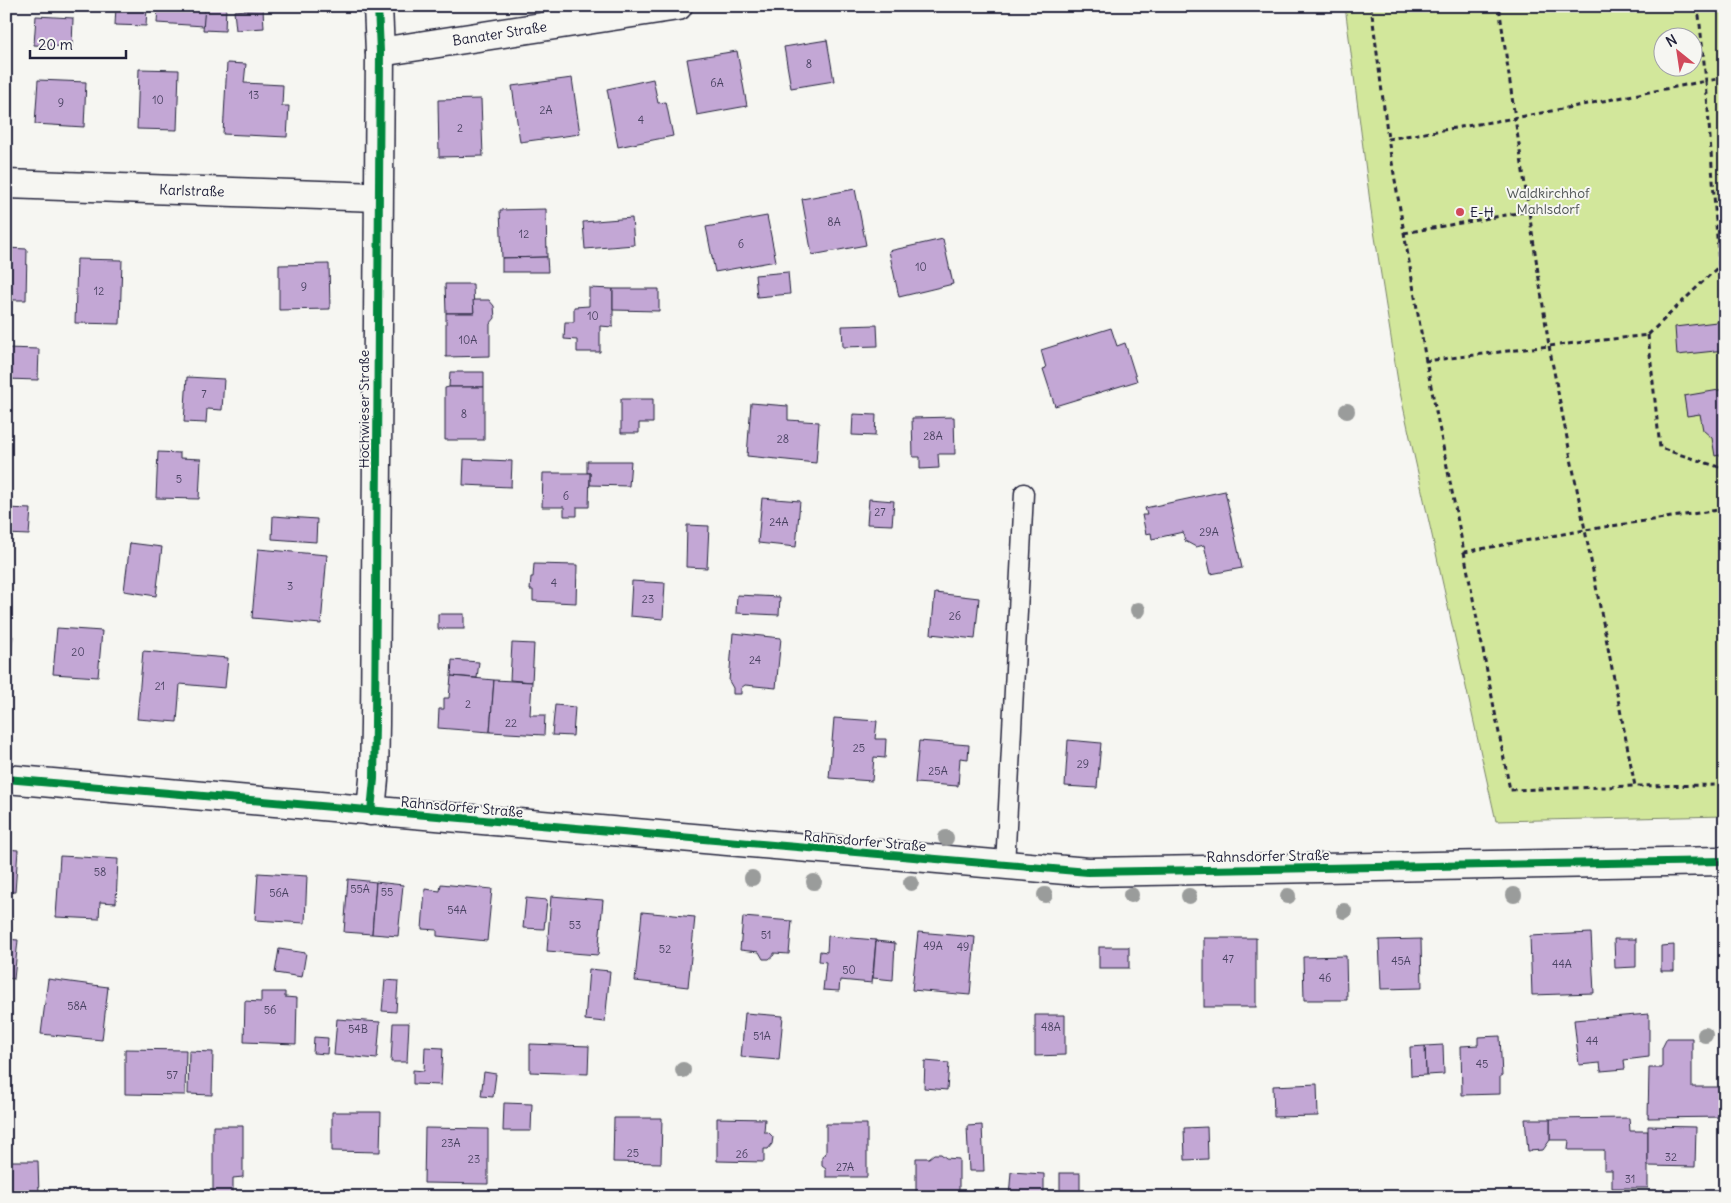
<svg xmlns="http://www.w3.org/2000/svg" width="1731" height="1203" font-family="Delius,sans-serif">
<rect width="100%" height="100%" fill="#f6f6f2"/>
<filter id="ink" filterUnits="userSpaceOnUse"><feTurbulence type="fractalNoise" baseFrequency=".02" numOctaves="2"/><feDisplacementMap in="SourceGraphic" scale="10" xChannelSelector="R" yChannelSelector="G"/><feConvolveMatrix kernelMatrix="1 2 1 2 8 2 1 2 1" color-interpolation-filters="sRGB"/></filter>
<g filter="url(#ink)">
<!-- green -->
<path fill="#d2e79b" stroke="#7a846b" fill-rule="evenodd" d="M1345,6H1725V816L1496,821L1399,388L1372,218ZM1664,38H1694V68H1664Z"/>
<!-- building -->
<g fill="#c3a7d5" stroke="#22223b">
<path d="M116,6L147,7L146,26L115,25Z"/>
<path d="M158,6H205L204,26L157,23Z"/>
<path d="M205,6H226L225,31L203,30Z"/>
<path d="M263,9L264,28L236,30L234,11Z"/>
<path d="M36,16L73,18L72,47L34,45Z"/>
<path d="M827,40L834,81L791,88L784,47Z"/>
<path d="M737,51L747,106L697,115L687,59Z"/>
<path d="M227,63L246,64L244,83L283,85L282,106H289L287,137L223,134Z"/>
<path d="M139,69L179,70L177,130L137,129Z"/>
<path d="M572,78L580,134L520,142L512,86Z"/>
<path d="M653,79L658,103L666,102L673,136L618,147L607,89Z"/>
<path d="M38,80L86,82L84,127L35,124Z"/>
<path d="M481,99L483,156L439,157L438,100Z"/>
<path d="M855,189L866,245L812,255L802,199Z"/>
<path d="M546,209L547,257L502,258L500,210Z"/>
<path d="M767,216L776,261L715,272L706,227Z"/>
<path d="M632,218L634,245L585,249L583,222Z"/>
<path d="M943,239L953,284L899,297L889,251Z"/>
<path d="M6,248L27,249L26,300H6Z"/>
<path d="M547,257L548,272H502V258Z"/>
<path d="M77,259L122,260L120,324L75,323Z"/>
<path d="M329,264L330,309L279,310V265Z"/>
<path d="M788,272L790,294L757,297L755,275Z"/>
<path d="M445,284H473L474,313H446Z"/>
<path d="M589,288L613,289V327L600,326V352H577V340L564,339L565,322H574V307L589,306Z"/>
<path d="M613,289H659V311L613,310Z"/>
<path d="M473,300H489L494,306L495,318L490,324V356L446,357V313H474Z"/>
<path d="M1725,321V350L1677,355L1675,327Z"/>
<path d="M877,325L878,346L843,347L842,326Z"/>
<path d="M1111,328L1117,346L1125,343L1137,381L1055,406L1043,369L1046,368L1041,350Z"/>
<path d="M6,348L39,349L38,380L6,379Z"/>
<path d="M450,372H484V387H449Z"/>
<path d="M187,377L224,379L222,410L207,409L206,423L184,422Z"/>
<path d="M449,387H484V440H445V388Z"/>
<path d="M1725,389V454L1715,456L1712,438L1703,430L1700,414L1687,416L1684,396Z"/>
<path d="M621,399H653V423H639V433H621Z"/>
<path d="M751,403L788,406V420L819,422L816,463L747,456Z"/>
<path d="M853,414L876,415L875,436L852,435Z"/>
<path d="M954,417L955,454H938L939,468L920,469V457H913L912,418Z"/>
<path d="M158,452L180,453V458L201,459L199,499L156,498Z"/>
<path d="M464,459L512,461L511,487L463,485Z"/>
<path d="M587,461H631L629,486L590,485V473H587Z"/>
<path d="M543,473H590L589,507H577V516H564V507H542Z"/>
<path d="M1225,491L1242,568L1211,574L1204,545L1196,547L1185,541L1183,532L1152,539L1151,533L1146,534L1142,515H1147L1145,508Z"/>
<path d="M762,498L800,501L796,547L758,543Z"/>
<path d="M869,499L894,501L892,525L867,524Z"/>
<path d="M6,508L31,509L29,535L6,534Z"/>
<path d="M273,516L317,519L316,542L272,539Z"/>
<path d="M687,525L709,526L707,568L686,567Z"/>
<path d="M130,543L162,547L156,596L124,591Z"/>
<path d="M258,549L327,555L321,624L252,618Z"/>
<path d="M534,564L577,565L576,603L533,601V590H530L531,577H533Z"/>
<path d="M632,581L665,583L663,619L630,616Z"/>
<path d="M935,593L979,598L975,639L931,634Z"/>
<path d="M737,595L780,597L779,615L736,613Z"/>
<rect x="438" y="614" width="26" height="15"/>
<path d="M57,628L102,631L98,677L53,674Z"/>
<path d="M733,633L781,638L776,688L745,685L741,688V694H733V688L729,681Z"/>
<path d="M6,636H13L9,677H6Z"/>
<path d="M512,643L534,644L532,682L510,680Z"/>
<path d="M143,651L228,658L225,688L180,684L177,722L137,719Z"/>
<path d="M452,660L479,662L477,678L451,676Z"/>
<path d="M451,676L494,680L490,732L438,728L439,709H444V698H449Z"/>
<path d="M494,680L532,682L530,715H545L544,735L490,732Z"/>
<path d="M555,705L575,707L573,736L552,735Z"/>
<path d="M834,718L877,721L875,739H886L885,758L874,757L872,781L829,778Z"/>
<path d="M1068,740L1101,743L1097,788L1065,786Z"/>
<path d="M919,741L969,745L968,759L960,758L958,786L915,783Z"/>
<path d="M6,849L18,850L15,892H6Z"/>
<path d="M60,856L118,859L116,903L100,902L99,919L56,917Z"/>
<path d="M258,873L307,876L305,923L255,920Z"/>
<path d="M348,879L376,882L372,934L344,932Z"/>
<path d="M376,882L403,885L398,936L372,934Z"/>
<path d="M441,884L492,889L487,941L437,936V930L422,929L425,889L440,891Z"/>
<path d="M551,896L603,900L598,955L547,951Z"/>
<path d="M526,898L547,900L544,929L523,928Z"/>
<path d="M642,912L695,917L688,987L635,981Z"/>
<path d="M743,917L792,921L789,954L774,953V955L769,959H763L759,952L740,950Z"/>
<path d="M918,932L975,937L970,995L912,990Z"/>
<path d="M1591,933L1594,993L1532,995L1530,936Z"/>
<path d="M828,936L876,940L872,983L840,980L839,991L823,990L826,962L819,961L820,951L827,952Z"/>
<rect x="1204" y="938" width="52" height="69"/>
<path d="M6,939L18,940L14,979L6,978Z"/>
<path d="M1421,939L1422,988L1381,989L1379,940Z"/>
<path d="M1614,939H1636V967L1615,968Z"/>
<path d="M876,941L895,943L893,980L873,978Z"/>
<path d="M1674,945V971H1661V946Z"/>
<rect x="1099" y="947" width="30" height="21"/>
<path d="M279,949L306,953L302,977L275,973Z"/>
<path d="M1346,956L1347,1000H1304L1303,957Z"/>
<path d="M589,969L610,971L605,1022L585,1020Z"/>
<path d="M48,979L108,987L102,1040L41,1034Z"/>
<path d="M385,980L398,981L396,1012L382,1011Z"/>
<path d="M261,992H285V997L297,998L296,1044L244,1042L245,1001L261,1002Z"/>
<path d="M745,1013L783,1016L779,1060L741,1057Z"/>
<path d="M1649,1014V1057L1624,1060L1625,1069L1601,1071L1600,1063L1579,1065L1574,1020Z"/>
<path d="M1035,1015H1065V1055L1035,1056Z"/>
<path d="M337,1019L380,1022L377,1059L334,1055Z"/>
<path d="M393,1023H409L407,1062H391Z"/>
<path d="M1500,1036L1502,1076H1500V1094L1462,1095L1461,1046L1478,1045V1037Z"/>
<path d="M314,1037L328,1038L327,1054L313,1053Z"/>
<path d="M1667,1038H1692V1087H1725V1117L1648,1118L1649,1068H1662V1048Z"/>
<path d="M530,1044L589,1046L588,1074L530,1072Z"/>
<path d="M1443,1045L1444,1074L1426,1075L1425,1046Z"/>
<path d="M1425,1046L1426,1075L1411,1076L1410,1047Z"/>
<path d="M425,1047L443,1048L441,1085L413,1084V1070L424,1071Z"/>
<path d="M125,1049L186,1050L185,1095L125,1094Z"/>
<path d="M189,1051L213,1052L212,1095L188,1094Z"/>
<path d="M925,1061L949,1063L947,1090L924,1088Z"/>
<path d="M484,1072L496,1074L493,1097L481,1096Z"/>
<path d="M1317,1084L1318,1116L1274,1117L1273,1086Z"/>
<path d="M504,1103L532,1104L531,1131H503Z"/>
<path d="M332,1112H381L380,1152L332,1151Z"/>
<path d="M614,1118H662L661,1163L613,1162Z"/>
<path d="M717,1118L765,1119L764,1132H768L773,1137L772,1144L768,1149H764V1162L717,1161Z"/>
<path d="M1629,1118L1630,1131H1648V1188H1612V1170H1604V1150H1568L1569,1140H1550V1119Z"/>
<path d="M1525,1119H1550V1140L1543,1150L1528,1151Z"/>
<path d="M826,1124H867V1177H826V1169L822,1166V1156L826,1153Z"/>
<path d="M982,1125L984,1171H969L967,1126Z"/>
<path d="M213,1126H243V1177L233,1178V1197H213Z"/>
<path d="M1648,1126L1696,1127L1695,1167L1648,1166Z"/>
<path d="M1207,1127L1208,1159L1185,1160L1184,1128Z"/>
<path d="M425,1128L488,1129V1184L424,1183Z"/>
<path d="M934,1154H941L946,1158L959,1159V1195H916V1158H929Z"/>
<path d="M9,1161H38L39,1195L10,1196Z"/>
<path d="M1011,1172L1044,1174V1197H1009Z"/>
<rect x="1060" y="1173" width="20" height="24"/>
<rect x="1367" y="1191" width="19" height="6"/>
<rect x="1574" y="1194" width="33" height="3"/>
</g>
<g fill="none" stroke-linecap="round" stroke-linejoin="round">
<defs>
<path id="service" d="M1005,866L1024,493"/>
<g id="minor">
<path id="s1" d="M380,52L678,6"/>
<path id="s2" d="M6,184L378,197"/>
<path d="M371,811L374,779L375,724L380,52L378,6"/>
</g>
<path id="tertiary" d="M6,779L1088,872L1725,861"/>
</defs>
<!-- service casing -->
<use href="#service" stroke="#22223b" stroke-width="21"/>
<!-- minor casing -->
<use href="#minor" stroke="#22223b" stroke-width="31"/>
<!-- tertiary casing -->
<use href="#tertiary" stroke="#22223b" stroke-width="31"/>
<!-- path -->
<g stroke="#22223b" stroke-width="3" stroke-dasharray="5 4" stroke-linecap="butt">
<path d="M1371,6L1388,139"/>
<path d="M1698,6L1706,81L1725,78"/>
<path d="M1706,81L1719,266L1648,335L1549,346L1515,118Z"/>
<path d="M1404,233L1529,211"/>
<path d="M1648,335L1660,448L1725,469"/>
<path d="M1549,346L1585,530L1464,552L1426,361Z"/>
<path d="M1426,361L1388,139L1515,118L1499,6"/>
<path d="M1725,509L1585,530L1635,786L1725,785"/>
<path d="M1464,552L1510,790L1635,786"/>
</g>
<!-- service -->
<use href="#service" stroke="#f6f6f2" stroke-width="18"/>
<!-- minor -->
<use href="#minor" stroke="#f6f6f2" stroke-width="28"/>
<!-- tertiary -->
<use href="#tertiary" stroke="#f6f6f2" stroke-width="28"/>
<defs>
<g id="cycleway">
<path d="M6,779L1088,872L1725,861"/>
<path d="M371,811L374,779L375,724L380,52L378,6"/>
</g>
</defs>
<!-- cycleway casing -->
<use href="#cycleway" stroke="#f6f6f2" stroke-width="11"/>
<!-- cycleway -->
<use href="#cycleway" stroke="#00873e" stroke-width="8"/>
</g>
<!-- trees -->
<g fill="#9a9c9b">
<circle cx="1347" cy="411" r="8"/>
<circle cx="1138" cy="610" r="8"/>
<circle cx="946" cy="838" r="8"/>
<circle cx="752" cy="878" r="8"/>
<circle cx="814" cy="882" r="8"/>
<circle cx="911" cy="883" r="8"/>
<circle cx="1045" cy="895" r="8"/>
<circle cx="1131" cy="895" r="8"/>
<circle cx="1514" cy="895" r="8"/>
<circle cx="1189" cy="896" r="8"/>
<circle cx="1288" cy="896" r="8"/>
<circle cx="1344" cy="911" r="8"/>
<circle cx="1705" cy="1035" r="8"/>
<circle cx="683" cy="1070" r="8"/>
</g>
</g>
<!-- markers -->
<circle fill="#d1495b" stroke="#f6f6f2" stroke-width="2" cx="1460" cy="212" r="5"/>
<g text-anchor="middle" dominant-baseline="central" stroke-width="4" stroke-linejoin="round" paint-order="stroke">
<!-- number labels -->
<g font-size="11" fill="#4a4362">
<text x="809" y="64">8</text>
<text x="717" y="83">6A</text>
<text x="254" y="95">13</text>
<text x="158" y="100">10</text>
<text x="61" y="103">9</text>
<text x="546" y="110">2A</text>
<text x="641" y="120">4</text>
<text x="460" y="128">2</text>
<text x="834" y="222">8A</text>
<text x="524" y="234">12</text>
<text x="741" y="244">6</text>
<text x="921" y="267">10</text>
<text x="304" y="287">9</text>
<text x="99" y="291">12</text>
<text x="593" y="316">10</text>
<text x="468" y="340">10A</text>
<text x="204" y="394">7</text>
<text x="464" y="414">8</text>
<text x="933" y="436">28A</text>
<text x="783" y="439">28</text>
<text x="179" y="479">5</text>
<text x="566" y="496">6</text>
<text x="880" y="512">27</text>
<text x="779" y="522">24A</text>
<text x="1209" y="532">29A</text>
<text x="554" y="583">4</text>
<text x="290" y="586">3</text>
<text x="648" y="599">23</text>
<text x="955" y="616">26</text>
<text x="78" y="652">20</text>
<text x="755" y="660">24</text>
<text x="160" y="686">21</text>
<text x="468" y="704">2</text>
<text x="511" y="723">22</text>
<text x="859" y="748">25</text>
<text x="1083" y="764">29</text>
<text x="938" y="771">25A</text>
<text x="100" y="872">58</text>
<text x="360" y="889">55A</text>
<text x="387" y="892">55</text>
<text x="279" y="893">56A</text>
<text x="457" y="910">54A</text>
<text x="575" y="925">53</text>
<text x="766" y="935">51</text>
<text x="933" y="946">49A</text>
<text x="963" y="947">49</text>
<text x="665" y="949">52</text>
<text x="1228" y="959">47</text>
<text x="1401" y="961">45A</text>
<text x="1562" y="964">44A</text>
<text x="849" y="970">50</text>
<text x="1325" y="978">46</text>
<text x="77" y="1006">58A</text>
<text x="270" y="1010">56</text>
<text x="1051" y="1027">48A</text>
<text x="358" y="1029">54B</text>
<text x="762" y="1036">51A</text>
<text x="1592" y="1041">44</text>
<text x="1482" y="1064">45</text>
<text x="172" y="1075">57</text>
<text x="451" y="1143">23A</text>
<text x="633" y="1153">25</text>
<text x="742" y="1154">26</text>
<text x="1671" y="1157">32</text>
<text x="474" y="1159">23</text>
<text x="845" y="1167">27A</text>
<text x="1630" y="1179">31</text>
</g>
<!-- street labels -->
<g font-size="14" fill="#22223b" stroke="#f6f6f2">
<text stroke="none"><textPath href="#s1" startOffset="121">Banater Straße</textPath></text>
<text stroke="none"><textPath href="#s2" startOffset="186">Karlstraße</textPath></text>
<text transform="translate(364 409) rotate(-90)">Hochwieser Straße</text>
<text transform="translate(462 807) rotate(5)">Rahnsdorfer Straße</text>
<text transform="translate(865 841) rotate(5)">Rahnsdorfer Straße</text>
<text transform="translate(1268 856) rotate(-1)">Rahnsdorfer Straße</text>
</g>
<!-- park labels -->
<g font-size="14" fill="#4e5353" stroke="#f6f6f2">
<text x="1548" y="193">Waldkirchhof<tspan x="1548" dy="16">Mahlsdorf</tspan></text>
</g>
<!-- poi labels -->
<g font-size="14" fill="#22223b" stroke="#f6f6f2" text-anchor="start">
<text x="1470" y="212">E-H</text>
</g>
</g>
<!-- margin -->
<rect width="1731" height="1203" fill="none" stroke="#f6f6f2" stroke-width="25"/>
<rect x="12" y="12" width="1706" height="1178" fill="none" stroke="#22223b" stroke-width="2" filter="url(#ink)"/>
<!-- north arrow -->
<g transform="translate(1678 52) rotate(330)"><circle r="24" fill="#f6f6f2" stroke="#a1a1a9"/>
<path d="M0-4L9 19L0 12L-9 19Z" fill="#d1495b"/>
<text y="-8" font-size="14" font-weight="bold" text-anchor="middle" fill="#22223b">N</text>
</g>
<!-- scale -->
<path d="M30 50v8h96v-8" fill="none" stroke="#22223b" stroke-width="2.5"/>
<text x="38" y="50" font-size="15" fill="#22223b" stroke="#f6f6f2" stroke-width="4" paint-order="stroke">20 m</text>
</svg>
